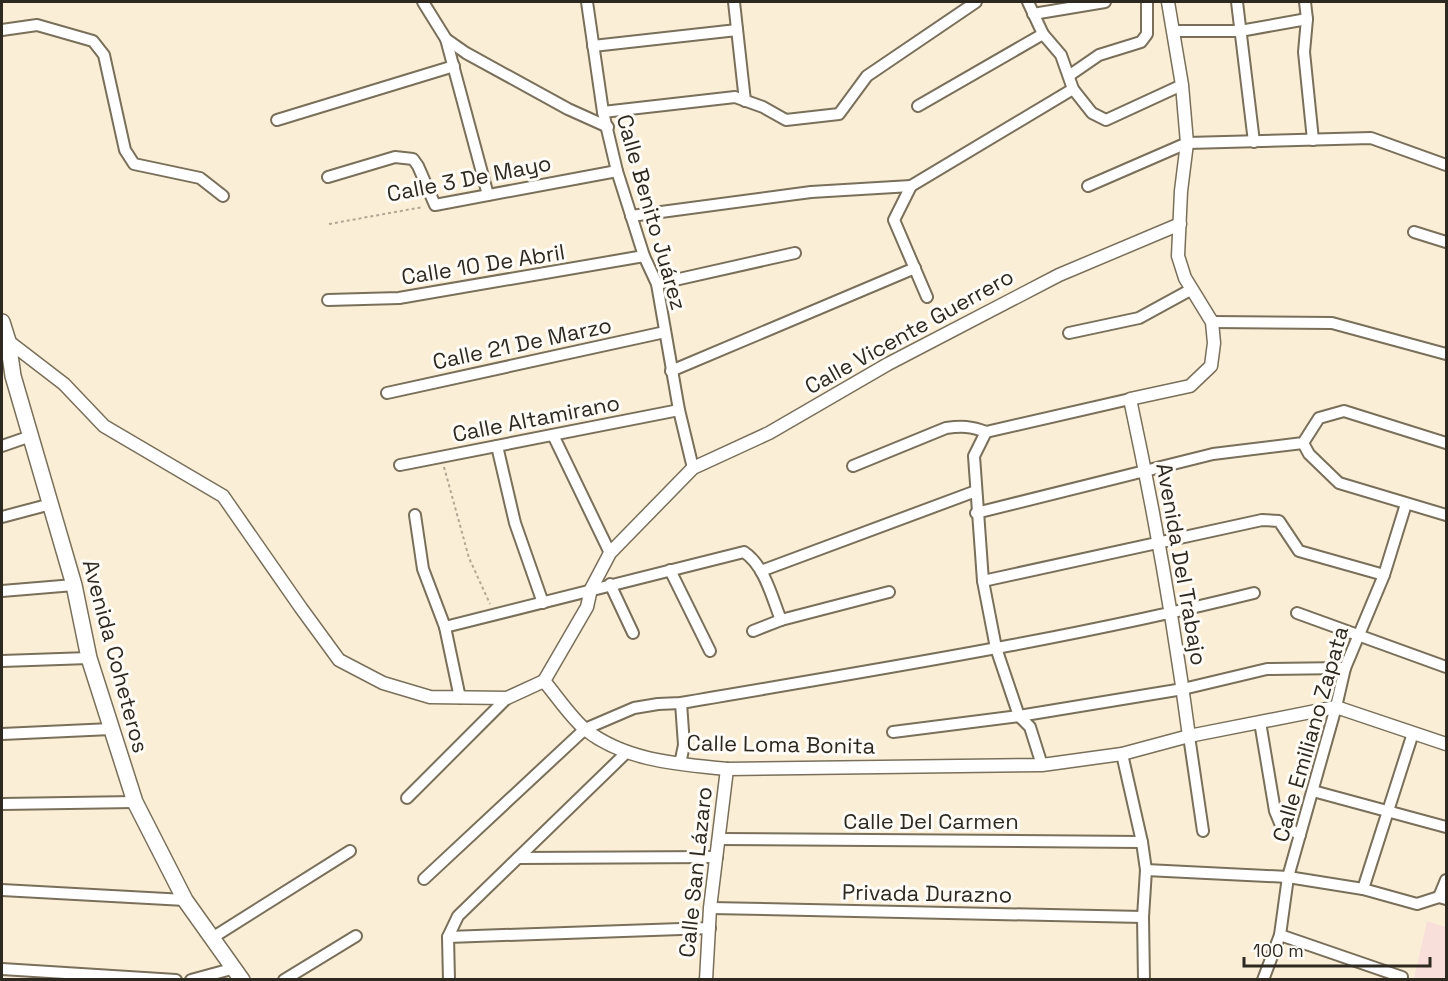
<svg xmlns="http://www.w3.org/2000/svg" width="1448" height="981" font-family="'Space Grotesk',sans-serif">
<rect width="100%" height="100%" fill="#faeed6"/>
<!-- education -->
<path fill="#f9dfda" d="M1427,921L1446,927V979H1414Z"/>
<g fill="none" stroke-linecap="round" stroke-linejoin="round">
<defs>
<g id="minor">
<path d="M423,2L446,39L466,53L568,109L608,127"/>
<path d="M587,2L603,112L617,171L644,256L657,284L679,410L693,468"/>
<path d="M734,2L745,101"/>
<path d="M1237,2L1254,142"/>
<path d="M1305,2L1307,19L1304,52L1313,140"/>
<path d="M1033,14L1105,2"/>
<path d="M2,30L37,25L93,41L104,55L125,150L134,164L200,178L223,196"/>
<path d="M1174,31H1240L1307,19"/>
<path d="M446,39L488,195"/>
<path d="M593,46L737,30"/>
<path d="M1070,75L1099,55L1141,42L1147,34V2"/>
<path d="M1073,89L1092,113L1106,120L1182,85"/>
<path d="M918,106L1043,34"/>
<path d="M603,112L735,97L763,107L786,120L839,114L867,76L976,2"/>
<path d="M277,120L454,66"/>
<path d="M328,177L395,157L413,159L418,166L435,205L617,171"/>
<path d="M1088,186L1187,143L1371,138L1446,165"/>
<path d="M631,216L811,192L911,186"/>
<path d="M1414,232L1446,242"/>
<path d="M657,284L795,253"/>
<path d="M927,297L894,220L911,186L1073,89L1061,55L1043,34L1028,2"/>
<path d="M328,300L399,298L644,256"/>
<path d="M1212,322L1332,323L1446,354"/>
<path d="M1069,333L1139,318L1192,289"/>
<path d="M671,371L915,268"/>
<path d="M387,393L665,332"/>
<path d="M986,432L974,456L983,581L996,648L1019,716L1030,727L1042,765"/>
<path d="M986,432L1130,399"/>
<path d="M553,435L610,553"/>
<path d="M1303,443L1309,454L1339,483L1446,515"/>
<path d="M2,446L31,436"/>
<path d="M497,446L515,523L543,603"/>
<path d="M400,465L679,410"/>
<path d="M853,466L946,428C961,426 971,426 986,432"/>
<path d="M976,513L1213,454L1303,443L1319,418L1344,411L1446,443"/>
<path d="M415,515L423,569L445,627L460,698"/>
<path d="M2,517L51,504"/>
<path d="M670,570L710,651"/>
<path d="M761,571L976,491"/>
<path d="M983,581L1262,520L1279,521L1299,551L1384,575"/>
<path d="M610,584L633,633"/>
<path d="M2,591L74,585"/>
<path d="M1297,613L1446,667"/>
<path d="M445,627L744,552C765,566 772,598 781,620"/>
<path d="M753,631L781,620L889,592"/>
<path d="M2,661L89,658"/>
<path d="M1260,722L1275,811L1280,823L1300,835"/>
<path d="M893,732L1019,716L1183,689L1267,669L1345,668"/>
<path d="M2,734L111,729"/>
<path d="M1189,736L1203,831"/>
<path d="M1122,754L1142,842L1146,870L1143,917L1144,980"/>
<path d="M680,764L684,745L681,703"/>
<path d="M1313,791L1446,827"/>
<path d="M407,798L507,698"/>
<path d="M2,804L135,802"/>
<path d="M719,839L1142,842"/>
<path d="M518,858L717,857"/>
<path d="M1146,870L1288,877L1363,889L1417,904L1439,897L1446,899"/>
<path d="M424,879L585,729L634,708L658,704L681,703C873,670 1065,640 1254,593"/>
<path d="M1363,889L1413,733"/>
<path d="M2,890L185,900"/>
<path d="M1439,897L1446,880"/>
<path d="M710,908L1143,917"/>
<path d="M1280,935L1402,977V980"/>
<path d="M448,937L710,928"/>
<path d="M212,938L350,851"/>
<path d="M2,969L176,980"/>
<path d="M191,980L235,968"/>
<path d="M284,980L356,936"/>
<path d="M449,980L448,937L458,916L626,753"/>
<path d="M1263,980L1280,935L1288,877L1336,707L1345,668L1384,575L1406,504"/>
</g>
<g id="tertiary">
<path d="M1168,2L1182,85L1187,143L1181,191L1178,256L1185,278L1212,322L1214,343L1211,366L1190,386L1130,399C1154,511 1174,623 1189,736"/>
<path d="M8,341L64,384L104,426L223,496L301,608L339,660L383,683L430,697L507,698L544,681"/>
<path d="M544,681C556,695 572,719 586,730C626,761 678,764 727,769L1042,765L1122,754L1189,736L1336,707L1446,744"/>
<path d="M544,681L587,607L591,589L610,553L693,468L769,433L888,364L1059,275L1180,224"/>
<path d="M706,980L710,908L727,769"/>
</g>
<path id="secondary" d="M2,322L8,341L13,376L74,585L89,658L135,802L185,900L242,980"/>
</defs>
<!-- minor casing -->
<use href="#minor" stroke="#796f5a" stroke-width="14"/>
<!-- tertiary casing -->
<use href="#tertiary" stroke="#796f5a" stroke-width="15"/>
<!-- secondary casing -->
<use href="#secondary" stroke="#796f5a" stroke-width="18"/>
<!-- path -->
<g stroke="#b0a794" stroke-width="2" stroke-dasharray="3 3" stroke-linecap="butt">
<path d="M329,224L423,207"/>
<path d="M444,467L469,558L490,604"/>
</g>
<!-- minor -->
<use href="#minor" stroke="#fff" stroke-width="10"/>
<!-- tertiary -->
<use href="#tertiary" stroke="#fff" stroke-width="12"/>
<!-- secondary -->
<use href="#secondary" stroke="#fff" stroke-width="15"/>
</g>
<g text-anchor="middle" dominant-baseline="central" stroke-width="6" stroke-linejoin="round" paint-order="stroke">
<!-- street labels -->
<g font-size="22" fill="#2d2920" stroke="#fffcf8">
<text transform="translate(469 178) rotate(-11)">Calle 3 De Mayo</text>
<text transform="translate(652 212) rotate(74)">Calle Benito Juárez</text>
<text transform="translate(483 264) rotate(-9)">Calle 10 De Abril</text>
<text transform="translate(909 331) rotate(-29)">Calle Vicente Guerrero</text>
<text transform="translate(522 343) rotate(-12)">Calle 21 De Marzo</text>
<text transform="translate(536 418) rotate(-11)">Calle Altamirano</text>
<text transform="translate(1182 564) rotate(80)">Avenida Del Trabajo</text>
<text transform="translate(116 656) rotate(75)">Avenida Coheteros</text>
<text transform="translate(1310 734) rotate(-74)">Calle Emiliano Zapata</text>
<text transform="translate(781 744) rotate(1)">Calle Loma Bonita</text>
<text x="931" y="821">Calle Del Carmen</text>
<text transform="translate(695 872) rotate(-84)">Calle San Lázaro</text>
<text transform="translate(927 893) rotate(1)">Privada Durazno</text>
</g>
</g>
<!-- border -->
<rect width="1448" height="981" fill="none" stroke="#2d2920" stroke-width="6"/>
<!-- scale -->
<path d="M1244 957v9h186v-9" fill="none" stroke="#2d2920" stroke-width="3"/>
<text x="1253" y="957" font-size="18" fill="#2d2920" stroke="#fffcf8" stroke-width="4.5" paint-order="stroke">100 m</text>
</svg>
